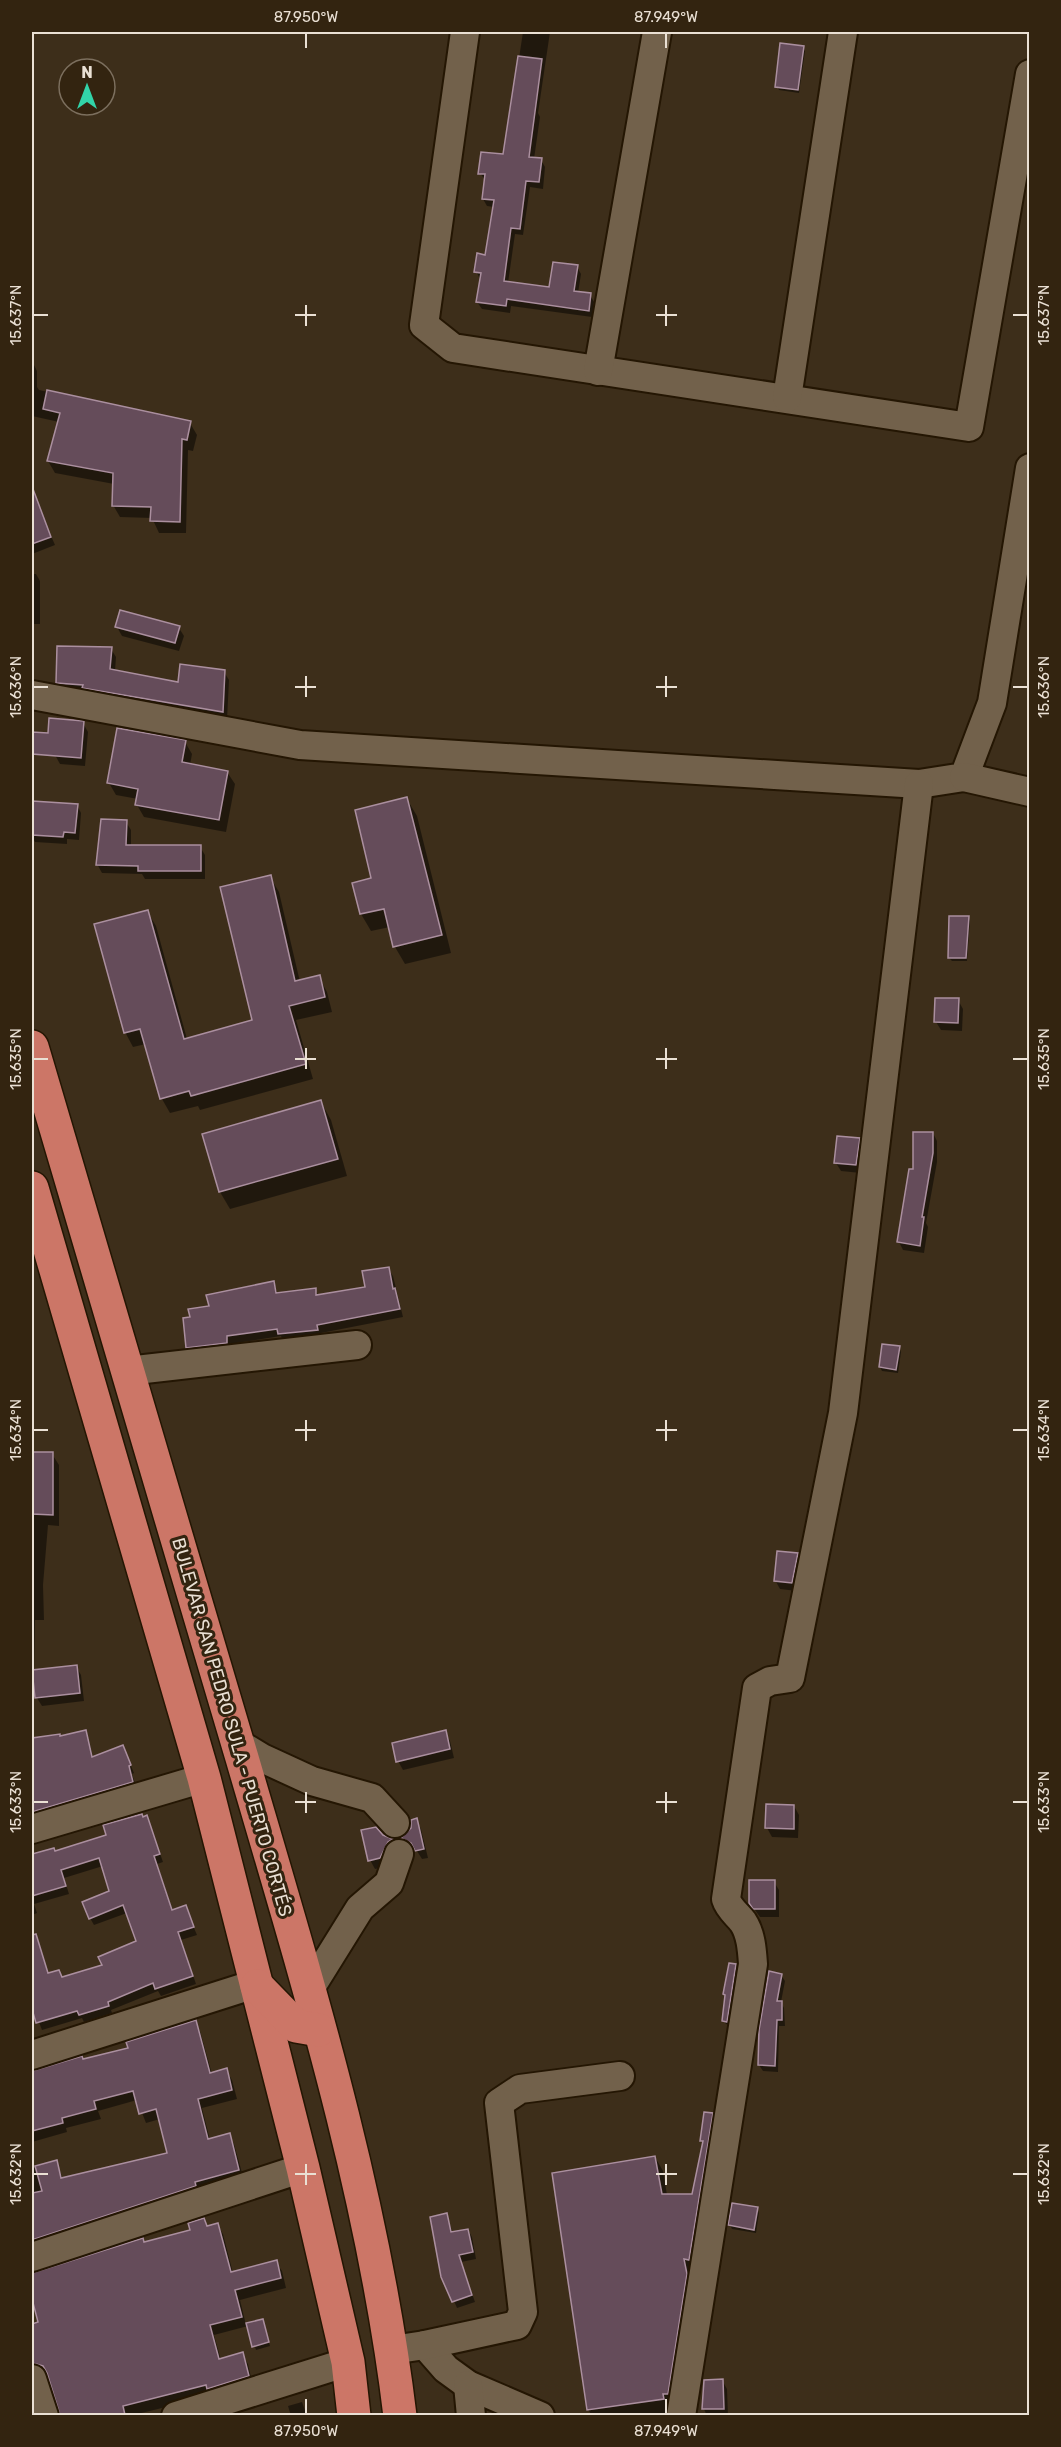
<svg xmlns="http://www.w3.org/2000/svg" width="1061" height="2447" font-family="Rubik,sans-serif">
<rect width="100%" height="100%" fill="#3d2e1a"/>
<!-- shadow -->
<g fill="#0007">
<path d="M523,32H550L538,113L540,117L534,159L541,160L545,167L543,189L530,187L523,235L515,234L508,283L550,289L577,267L581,274L578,293L590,295L594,302L592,317L511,306L510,313L482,309L477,302L480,279L476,271L486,256L494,207L487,206L483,199L485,180L480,173L504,156Z"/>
<path d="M803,47L805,51L799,93L779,90L777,86Z"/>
<path d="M32,361L37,371V387L39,390L190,423L197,435L193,451L188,450L186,533H159L152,518L120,517L113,505L114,484L55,473L48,461L59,422L32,416Z"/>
<path d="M36,501L55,545L32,554V503Z"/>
<path d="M32,574H36L40,581V624H32Z"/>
<path d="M117,627L179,628L184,636L179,651L122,636Z"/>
<path d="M111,649L116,657L115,671L180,684L224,672L229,680L227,720L62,691L57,682Z"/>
<path d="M83,723L88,732L85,766L60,764L55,755Z"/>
<path d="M185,742L192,754L190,765L227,772L235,784L226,832L144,817L137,805L138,799L116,795L109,783Z"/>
<path d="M407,799L417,816L451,953L405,964L395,947L390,927L371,931L361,914L354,884L373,879Z"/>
<path d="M77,805L81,813L79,840L67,839V844L35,842L32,837V811L53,812Z"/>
<path d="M126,822L131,830V846L200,847L205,855V879H145L142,874L102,873L97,864Z"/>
<path d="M270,877L279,892L300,982L319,977L327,992L332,1012L296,1020L313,1079L200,1110L198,1106L170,1113L162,1099L146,1044L133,1047L125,1032L147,911L156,926L187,1039L253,1021Z"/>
<path d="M968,917L970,921L967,961H952L949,958Z"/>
<path d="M958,1000L963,1009L962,1031L941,1030L936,1022Z"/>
<path d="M321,1102L331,1120L347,1176L230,1209L220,1192Z"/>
<path d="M933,1133L937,1141V1162L926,1223L928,1227L924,1253L903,1250L899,1242L914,1171Z"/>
<path d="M859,1139L864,1148L861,1173L841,1171L836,1163Z"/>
<path d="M388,1269L393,1276L403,1317L321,1333V1337L283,1341L281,1336L230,1344L231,1350L192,1355L188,1347L191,1319L211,1307L273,1283L278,1294L315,1290L319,1296L367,1288Z"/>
<path d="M899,1348L901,1352L898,1373L882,1371L880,1367Z"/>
<path d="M32,1454H52L59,1465V1526L48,1525L43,1585L44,1620H35L34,1671L76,1666L81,1675L84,1701L42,1706L37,1698L35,1684H32Z"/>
<path d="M797,1555L802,1563L797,1591L780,1589L775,1580Z"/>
<path d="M85,1732L89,1740L93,1758L123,1747L134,1773L132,1774L137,1789L32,1821V1740L59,1735L60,1738Z"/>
<path d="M445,1732L450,1741L454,1758L403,1770L398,1761Z"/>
<path d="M794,1806L799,1815L798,1838L772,1837L767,1828Z"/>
<path d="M147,1817L163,1862L157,1864L173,1911L185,1907L197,1935L181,1940L196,1984L161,1996L158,1991L111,2010L112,2013L84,2022L82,2018L42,2030L32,2004V1931L49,1974L59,1971L63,1978L104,1966L138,1942L127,1913L94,1925L90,1918L111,1892L103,1866L64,1878L69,1894L34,1904L37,1913L32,1915V1856L53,1849L55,1852L108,1836Z"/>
<path d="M416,1820L421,1829L428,1858L422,1859L417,1851L407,1847L403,1838L412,1829Z"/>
<path d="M382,1836L392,1840L397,1848L385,1867L375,1869L370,1860Z"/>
<path d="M774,1882L779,1890V1917H760L750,1903Z"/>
<path d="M735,1966L738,1970L729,2025L726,2024L724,2021L727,1998L724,1994Z"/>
<path d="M781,1975L785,1981L781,2002L784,2008L785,2026H779L778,2072L763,2071L759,2065L761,2031Z"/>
<path d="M195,2022L200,2031L212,2074L226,2070L232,2080L237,2099L202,2108L210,2140L229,2135L234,2144L244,2180L32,2251V2168L56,2162L63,2179L169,2154L160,2119L146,2123L137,2100L98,2111L101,2119L66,2128L67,2132L32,2142V2072L129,2049Z"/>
<path d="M712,2115L720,2129L671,2412L649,2416H592L588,2409L655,2157L663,2171L667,2195H694L704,2144L701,2140Z"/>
<path d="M757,2209L759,2213L756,2233L732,2229L730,2225Z"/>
<path d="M447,2215L453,2234L468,2230L472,2237L476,2259L461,2262L475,2302L457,2308L454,2301Z"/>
<path d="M204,2220L208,2227L217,2224L223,2234L233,2273L276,2262L282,2271L286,2288L240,2300L246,2325L262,2321L270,2346L256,2350L248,2326L214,2335L221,2360L242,2354L248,2364L253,2386L129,2416H61L48,2376L41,2372L32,2373V2326L40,2323L32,2294V2273L37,2274L192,2231Z"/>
<path d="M722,2380L727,2389L728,2416H707L704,2409Z"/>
<path d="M302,2402L307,2416H291L288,2406Z"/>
</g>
<!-- building -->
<g fill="#654c5a" stroke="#ab8f9f" stroke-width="1.5">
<path d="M780,43L804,46L798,90L775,87Z"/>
<path d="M518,56L542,59L529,157L542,158L539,182L526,181L520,229L511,228L504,281L549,287L553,262L578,265L574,291L591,293L589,311L507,299L506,306L476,302L481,273L474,272L477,253L485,255L494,200L482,199L485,174H478L481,152L503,154Z"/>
<path d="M47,390L191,421L187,440L182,439L180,522L150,521L151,507L112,506L113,473L47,461L60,413L43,409Z"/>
<path d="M33,489L51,537L32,544V490Z"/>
<path d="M120,610L180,626L175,643L115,627Z"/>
<path d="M57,646L112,647L110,669L178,682L180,664L225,670L223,712L82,688L83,685L56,683Z"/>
<path d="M49,718L84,721L81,758L32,754V732L48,733Z"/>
<path d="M117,728L186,740L182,762L228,771L219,820L135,805L138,789L107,783Z"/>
<path d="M407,797L442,935L393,947L384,909L360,914L352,883L371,878L355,810Z"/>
<path d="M32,801L78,804L75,833L64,832L63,837L32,835Z"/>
<path d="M101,819L127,820L126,845H201V871H138V866L96,865Z"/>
<path d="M271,875L295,981L320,975L325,997L289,1006L306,1064L191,1096L189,1091L160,1099L140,1029L124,1033L94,924L148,910L184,1039L252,1020L220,887Z"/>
<path d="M949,916H969L966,958H948Z"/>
<path d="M935,998H959L958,1023L934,1022Z"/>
<path d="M321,1100L338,1159L219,1192L202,1134Z"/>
<path d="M913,1132H933V1153L922,1217H924L920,1246L897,1242L909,1169H913Z"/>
<path d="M837,1136L860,1138L856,1165L834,1163Z"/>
<path d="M389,1267L393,1289L395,1288L400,1309L317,1325L318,1330L278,1334L277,1329L227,1336V1343L186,1348L183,1318L190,1317L188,1309L209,1306L206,1295L274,1281L276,1293L316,1288V1295L365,1287L362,1271Z"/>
<path d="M882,1344L900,1346L896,1370L879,1367Z"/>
<path d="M32,1452H53V1515L32,1514Z"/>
<path d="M777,1551L798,1553L792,1583L774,1581Z"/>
<path d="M77,1665L80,1693L35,1698L32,1670Z"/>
<path d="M86,1730L92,1757L123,1745L131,1765L129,1766L133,1782L32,1812V1738L60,1734V1736Z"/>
<path d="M446,1730L450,1749L396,1762L392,1743Z"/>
<path d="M766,1804L794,1805V1829L765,1828Z"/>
<path d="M142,1814L143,1817L147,1815L160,1854L154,1856L172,1910L186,1905L194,1927L178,1932L193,1976L155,1989L153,1983L108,2002L109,2006L79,2015L77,2011L36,2023L32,2009V1935L36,1934L48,1973L59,1970L62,1977L102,1965L98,1957L136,1941L123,1905L89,1919L82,1902L109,1891L99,1858L61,1870L66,1886L32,1896V1854L54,1848L55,1851L106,1835L103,1825Z"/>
<path d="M417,1818L424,1849L415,1851L411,1843L401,1838L411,1828V1820Z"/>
<path d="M376,1827L383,1835L393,1839L388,1842L380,1858L368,1861L361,1830Z"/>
<path d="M749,1880H775V1909H753L749,1903Z"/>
<path d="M729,1963L736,1964L727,2022L722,2021L725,1995L723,1994Z"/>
<path d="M769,1971L782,1974L777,2001H782V2020H777L775,2066L758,2065L759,2030Z"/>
<path d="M196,2020L210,2073L227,2068L232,2090L198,2099L208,2139L230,2133L239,2170L195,2182L196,2186L32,2240V2193L42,2191L35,2166L57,2160L61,2178L167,2153L156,2109L139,2114L133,2091L94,2101L96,2109L62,2118L63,2123L32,2131V2071L82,2056L83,2059L128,2048L126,2042Z"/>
<path d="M704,2112L713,2113L689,2260L684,2259L687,2274L668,2394H663L664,2399L587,2410L552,2173L655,2156L662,2194H692L703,2141H700Z"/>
<path d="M732,2203L758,2207L754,2230L728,2225Z"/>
<path d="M447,2213L451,2232L468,2229L473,2252L459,2255L472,2295L452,2302L441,2277L430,2217Z"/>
<path d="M204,2218L207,2226L218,2223L231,2272L277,2260L281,2278L235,2290L242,2317L210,2325L219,2359L243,2352L249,2376L207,2389L206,2385L123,2406L125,2415H60L47,2373L43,2366L32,2363V2324L38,2322L32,2299V2273L143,2238L144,2242L190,2230L188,2223Z"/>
<path d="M263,2319L269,2342L252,2347L246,2323Z"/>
<path d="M723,2379L724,2409H702L704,2380Z"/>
</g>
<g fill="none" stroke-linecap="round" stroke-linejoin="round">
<defs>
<g id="minor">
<path d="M465,32L424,325L453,348L969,427L1030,74"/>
<path d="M598,371L657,32"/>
<path d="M787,398L843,32"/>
<path d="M32,695L300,745L919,784L964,777L992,703L1030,468"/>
<path d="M964,777L1030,792"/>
<path d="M127,1371L357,1345"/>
<path d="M237,1743L262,1758L312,1781L372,1798L395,1823"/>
<path d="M32,1829L204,1778"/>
<path d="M309,1990L360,1908L389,1883L399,1854"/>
<path d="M32,2055L255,1984"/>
<path d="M32,2257L303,2168"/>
<path d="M425,2345L446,2369L468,2385L540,2416"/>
<path d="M392,2350L425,2345L517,2325L523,2312L499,2103L520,2089L620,2076"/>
<path d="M32,2379L44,2416"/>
<path d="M468,2385L471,2416"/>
<path d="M176,2416L348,2362"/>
<path d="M681,2416L753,1964C752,1950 751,1934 743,1922C737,1914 729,1909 726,1899L757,1688L770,1681L790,1678L843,1413L919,784"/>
</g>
<g id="highway">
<path d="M32,1047C101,1284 172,1521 242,1758C305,1974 373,2191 400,2416"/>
<path d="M32,1188L204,1778L303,2168L348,2362L354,2416"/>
<path d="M257,1986L296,2026L319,2030"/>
</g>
</defs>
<!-- minor casing -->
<use href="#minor" stroke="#241603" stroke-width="32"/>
<!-- highway casing -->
<use href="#highway" stroke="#241603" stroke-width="36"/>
<!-- minor -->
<use href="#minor" stroke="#72614b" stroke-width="28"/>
<!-- highway -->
<use href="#highway" stroke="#cc7667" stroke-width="33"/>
</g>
<!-- ticks -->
<path fill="none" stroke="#eae0d4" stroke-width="2" d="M306,33V48M666,33V48M306,305V326M666,305V326M33,315H48M295,315H316M656,315H677M1013,315H1028M306,676V697M666,676V697M33,687H48M295,687H316M656,687H677M1013,687H1028M306,1048V1069M666,1048V1069M33,1059H48M295,1059H316M656,1059H677M1013,1059H1028M306,1420V1441M666,1420V1441M33,1430H48M295,1430H316M656,1430H677M1013,1430H1028M306,1792V1813M666,1792V1813M33,1802H48M295,1802H316M656,1802H677M1013,1802H1028M306,2164V2185M666,2164V2185M33,2174H48M295,2174H316M656,2174H677M1013,2174H1028M306,2399V2414M666,2399V2414"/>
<g text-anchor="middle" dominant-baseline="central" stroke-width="6" stroke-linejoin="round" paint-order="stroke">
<!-- street labels -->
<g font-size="18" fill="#eae0d4" stroke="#332410">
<text transform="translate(232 1727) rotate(74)">BULEVAR SAN PEDRO SULA - PUERTO CORTÉS</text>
</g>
</g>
<!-- border -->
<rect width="1061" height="2447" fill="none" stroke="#332410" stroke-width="66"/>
<!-- north arrow -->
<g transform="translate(87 87)"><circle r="28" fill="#332410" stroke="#7c6f5e" stroke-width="1.5"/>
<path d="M0-4.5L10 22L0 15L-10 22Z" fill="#32d4a9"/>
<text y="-9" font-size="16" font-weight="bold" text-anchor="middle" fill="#eae0d4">N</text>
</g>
<rect x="33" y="33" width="995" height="2381" fill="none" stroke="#eae0d4" stroke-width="2"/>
<g font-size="15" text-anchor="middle" fill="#eae0d4">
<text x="306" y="22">87.950°W</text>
<text x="666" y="22">87.949°W</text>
<text transform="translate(16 315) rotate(-90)" y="5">15.637°N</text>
<text transform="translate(1044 315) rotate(-90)" y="5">15.637°N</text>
<text transform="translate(16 687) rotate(-90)" y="5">15.636°N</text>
<text transform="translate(1044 687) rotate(-90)" y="5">15.636°N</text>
<text transform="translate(16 1059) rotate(-90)" y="5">15.635°N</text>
<text transform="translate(1044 1059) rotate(-90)" y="5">15.635°N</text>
<text transform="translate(16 1430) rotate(-90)" y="5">15.634°N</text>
<text transform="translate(1044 1430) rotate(-90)" y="5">15.634°N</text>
<text transform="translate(16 1802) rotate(-90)" y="5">15.633°N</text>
<text transform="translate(1044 1802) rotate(-90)" y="5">15.633°N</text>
<text transform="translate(16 2174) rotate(-90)" y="5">15.632°N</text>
<text transform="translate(1044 2174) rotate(-90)" y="5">15.632°N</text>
<text x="306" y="2436">87.950°W</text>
<text x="666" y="2436">87.949°W</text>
</g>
</svg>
